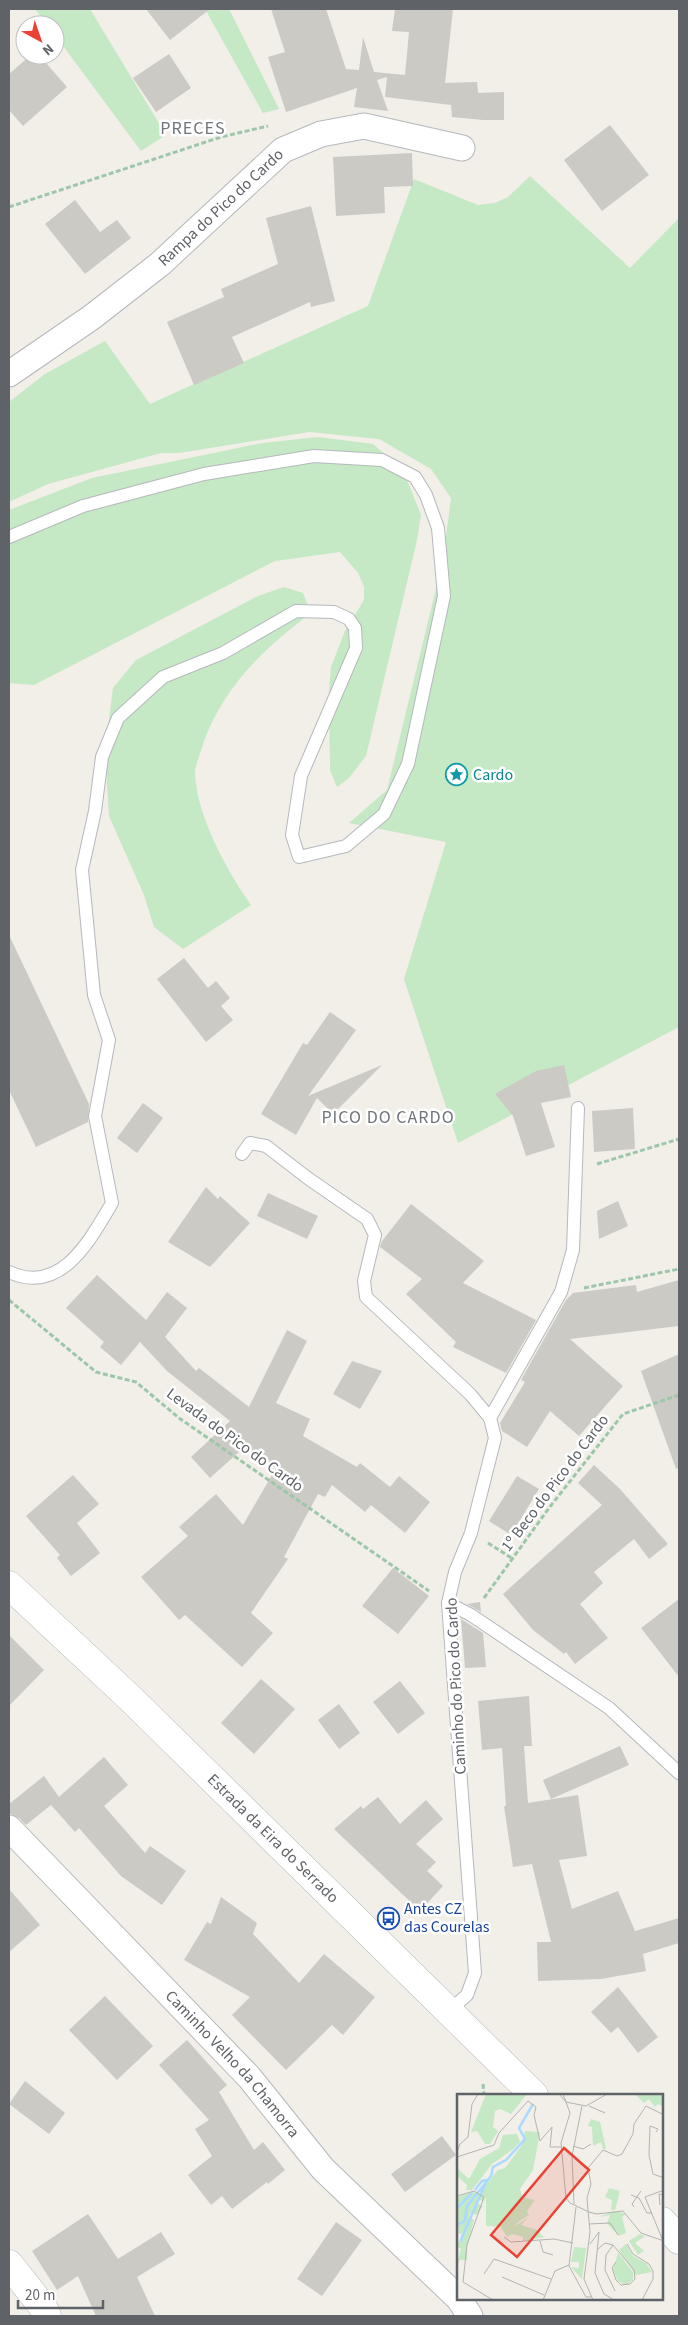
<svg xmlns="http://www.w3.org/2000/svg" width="688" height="2325" font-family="'Source Sans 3',sans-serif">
<rect width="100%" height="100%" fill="#f1efe8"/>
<!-- green -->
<g fill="#c5e8c5">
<path d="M35,9H90L166,135L141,151L55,35V25H47Z"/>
<path d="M205,9H229L279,109L263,113Z"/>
<path d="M530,176L630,268L679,218V1027L458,1143L404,979L446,842L349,823L387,790L443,560L451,498L431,469L379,439L309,432L179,453H161L48,484L9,502V402L45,374L105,341L150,404L368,306L414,179L478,205L495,203L508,197Z"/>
<path d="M318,437L373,444L403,470L421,515L417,540L366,756L349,778L337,787L330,770L329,690L331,667L345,631L364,600V587L358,573L340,552L275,561L34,685L9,683V510L92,478L262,443Z"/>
<path d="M284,587L303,593L311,613C263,649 221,689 202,747C200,755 195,765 195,773C197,817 226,869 251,905L183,949L154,927L144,895L109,816L105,751L113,688L136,660L258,596Z"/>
</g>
<!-- building -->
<g fill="#cccac5">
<path d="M146,9H210L170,40Z"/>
<path d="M271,9H326L346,69L359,70L363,37L374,72L405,75L409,32L392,31L395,9H453L445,83L477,82L478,93L504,92V120H483L452,117L451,105L385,97L387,77L377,80L388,111L354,107L357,88L286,112L268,57L285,52Z"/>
<path d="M169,54L191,88L156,112L133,78Z"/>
<path d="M31,55H39L67,87L23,126L9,110V74Z"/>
<path d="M610,125L649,175L602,211L564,160Z"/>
<path d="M412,153L413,186L384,187L385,213L336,216L333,157Z"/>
<path d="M75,200L100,232L117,220L131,238L85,274L45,224Z"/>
<path d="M311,206L335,301L311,307L310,302L232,337L244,363L194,385L167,322L224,297L221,289L278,264L266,218Z"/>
<path d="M9,935L89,1104L88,1122L36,1147L9,1090Z"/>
<path d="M184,958L208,988L216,981L230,998L221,1006L233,1020L206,1042L157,979Z"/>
<path d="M330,1012L356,1030L308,1096L382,1065L333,1114L317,1098L296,1135L261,1114L303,1043L307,1045Z"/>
<path d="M564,1065L571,1097L541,1103L555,1147L526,1156L513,1116L495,1094L536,1071Z"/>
<path d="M143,1103L163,1118L137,1153L117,1138Z"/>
<path d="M633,1108L635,1149L594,1152L592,1111Z"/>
<path d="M206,1187L218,1199L220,1196L250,1223L210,1267L168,1242Z"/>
<path d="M268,1193L318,1216L307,1239L257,1216Z"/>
<path d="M618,1201L628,1226L599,1239L597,1211Z"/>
<path d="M411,1204L484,1261L463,1283L536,1320L506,1373L453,1347L456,1342L406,1294L422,1279L380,1247L382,1241Z"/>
<path d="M97,1275L146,1320L167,1292L187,1308L165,1337L196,1371L199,1368L249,1407L287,1330L307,1341L276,1403L310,1419L303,1436L357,1467L360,1463L390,1487L399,1476L430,1502L405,1533L371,1505L365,1512L332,1485L325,1497L318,1494L284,1557L288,1559L251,1613L273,1633L242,1667L185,1615L179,1620L141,1577L188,1536L179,1527L216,1494L243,1525L276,1468L240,1451L210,1478L191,1457L230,1421L167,1371L140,1342L121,1365L100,1347L104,1342L66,1308Z"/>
<path d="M679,1280V1326L570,1339L623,1386L579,1436L550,1411L527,1447L502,1431L500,1423L525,1382L521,1380L566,1300L573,1293L636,1285L637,1292Z"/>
<path d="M679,1354V1468L676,1469L641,1371Z"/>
<path d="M352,1361L382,1371L360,1409L333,1394Z"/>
<path d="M594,1465L620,1489L668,1544L649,1559L634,1539L594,1572L603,1583L580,1604L608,1638L575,1664L566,1652L564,1654L533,1630L503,1594L602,1505L578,1483Z"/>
<path d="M73,1475L99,1504L77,1523L100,1553L71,1576L57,1558L60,1555L26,1516Z"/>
<path d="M517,1476L539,1489L511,1535L489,1521Z"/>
<path d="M393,1568L429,1596L398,1634L362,1606Z"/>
<path d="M679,1599V1677L641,1628Z"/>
<path d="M480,1602L481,1612L467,1604Z"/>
<path d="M461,1619L483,1633L486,1667L465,1668Z"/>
<path d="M9,1635L44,1670L9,1706Z"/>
<path d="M261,1679L295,1709L254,1754L221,1723Z"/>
<path d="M400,1681L425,1713L398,1734L373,1702Z"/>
<path d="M529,1696L532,1746H524L528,1803L578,1795L587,1856L559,1860L572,1909L618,1891L635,1931L679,1918V1943L643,1954L646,1971L601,1979L538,1981L537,1942H551L532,1864L513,1867L504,1806H506L502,1748L482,1750L478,1701Z"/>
<path d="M339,1704L360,1733L339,1749L318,1720Z"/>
<path d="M620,1746L629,1765L551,1799L543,1780Z"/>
<path d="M104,1757L128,1785L104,1806L145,1853L150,1846L186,1871L162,1905L121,1876L79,1828L75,1832L51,1805L26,1825L19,1818L9,1813V1804L44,1776L59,1797Z"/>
<path d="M378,1797L400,1824L426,1800L443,1819L416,1844L436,1862L427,1871L443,1886L420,1911L334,1829L361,1806L363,1809Z"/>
<path d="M9,1889L40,1925L9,1952Z"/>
<path d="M221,1897L257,1923L253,1934L299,1983L324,1954L375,1997L343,2035L332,2025L286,2070L232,2015L250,1997L184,1960L207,1922L211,1924Z"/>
<path d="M618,1987L658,2037L638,2053L618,2027L611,2033L591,2012Z"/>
<path d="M105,1996L153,2046L117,2080L69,2030Z"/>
<path d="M187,2040L227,2085L219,2092L254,2150L263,2142L285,2170L268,2184L267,2182L232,2209L222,2196L211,2205L188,2175L212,2156L195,2129L209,2120L159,2065Z"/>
<path d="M25,2081L65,2113L49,2134L9,2104Z"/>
<path d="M442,2136L456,2155L405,2192L391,2174Z"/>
<path d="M88,2214L118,2259L161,2232L175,2254L137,2277L155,2316H96L78,2276L57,2290L32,2251Z"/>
<path d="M336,2222L362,2240L322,2296L297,2279Z"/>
</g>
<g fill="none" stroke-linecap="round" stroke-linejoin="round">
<defs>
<g id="service">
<path d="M9,537L83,506L204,474L314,456L382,460L415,477L426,495L438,528L444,596L408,764L384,814L346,846L299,857L292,835L301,776L356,648L355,628L349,619L334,612L296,611L223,653L163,677L118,718L102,757L95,811L82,870L94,995L109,1040L95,1116L112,1203C90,1240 61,1296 9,1272"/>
<path d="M242,1154L250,1143L266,1146L309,1179L367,1219L375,1235L364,1281L366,1297L470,1394L490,1418"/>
<path d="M448,1603L471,1615L609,1708L679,1773"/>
<path d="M449,2011L467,1995L475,1973L448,1603L455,1572L471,1533L495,1438L490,1418L561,1292L573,1250L578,1108"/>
</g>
<g id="minor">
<path id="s1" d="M9,374L92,317L160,264L283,150L321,134L364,126L462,148"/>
<path id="s2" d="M9,1828L249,2077L323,2169L458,2298"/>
<path d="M459,2299L470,2316"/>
</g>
<g id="secondary">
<path id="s3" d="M9,1585L131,1699L534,2095"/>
<path d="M662,2221L679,2240"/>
<path d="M9,2264L43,2307L47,2316"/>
</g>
</defs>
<!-- service casing -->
<use href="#service" stroke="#b5b8bc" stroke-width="14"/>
<!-- minor casing -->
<use href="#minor" stroke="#b5b8bc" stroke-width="27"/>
<!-- secondary casing -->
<use href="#secondary" stroke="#b6babf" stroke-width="29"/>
<!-- path -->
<g stroke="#9cc7a9" stroke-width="3" stroke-dasharray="5 2.5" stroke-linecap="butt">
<path d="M9,207L221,137L268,126"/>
<path d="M597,1164L679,1139"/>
<path d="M584,1288L679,1269"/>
<path d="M9,1300L96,1372L136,1382L179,1418L429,1591"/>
<path d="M488,1543L513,1559"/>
<path d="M484,1598L549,1508L623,1414L679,1395"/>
<path d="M483,2084L484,2095"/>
</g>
<!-- service -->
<use href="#service" stroke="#fff" stroke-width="12"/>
<!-- minor -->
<use href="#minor" stroke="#fff" stroke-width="25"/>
<!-- secondary -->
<use href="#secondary" stroke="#fff" stroke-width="28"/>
</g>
<!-- icons -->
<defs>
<symbol id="sight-ring" viewBox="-11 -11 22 22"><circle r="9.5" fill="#fff" stroke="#0f9aa8" stroke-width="1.5"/><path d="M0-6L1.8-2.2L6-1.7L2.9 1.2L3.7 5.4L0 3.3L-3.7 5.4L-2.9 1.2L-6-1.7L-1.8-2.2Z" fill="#0f9aa8"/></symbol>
<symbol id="bus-ring" viewBox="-11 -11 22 22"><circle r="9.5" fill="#fff" stroke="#1a4fb4" stroke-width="1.5"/><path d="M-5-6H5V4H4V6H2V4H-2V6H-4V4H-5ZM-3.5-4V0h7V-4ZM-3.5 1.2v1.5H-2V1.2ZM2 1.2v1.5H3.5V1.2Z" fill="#1a4fb4"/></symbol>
</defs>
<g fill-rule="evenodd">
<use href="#sight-ring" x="444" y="762" width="25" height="25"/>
<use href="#bus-ring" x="376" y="1906" width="25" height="25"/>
</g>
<g text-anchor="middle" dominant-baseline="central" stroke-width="5" stroke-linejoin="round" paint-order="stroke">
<!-- street labels -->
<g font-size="16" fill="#5f6368" stroke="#fff">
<text stroke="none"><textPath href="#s1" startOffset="270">Rampa do Pico do Cardo</textPath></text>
<text transform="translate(235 1440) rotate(36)">Levada do Pico do Cardo</text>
<text transform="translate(555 1483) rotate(-53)">1º Beco do Pico do Cardo</text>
<text transform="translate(456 1686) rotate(-93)">Caminho do Pico do Cardo</text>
<text stroke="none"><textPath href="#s3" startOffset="366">Estrada da Eira do Serrado</textPath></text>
<text stroke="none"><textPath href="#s2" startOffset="325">Caminho Velho da Chamorra</textPath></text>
</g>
<!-- culture labels -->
<g font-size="16" fill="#0d838f" stroke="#fff" text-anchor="start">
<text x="473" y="775">Cardo</text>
</g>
<!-- transit labels -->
<g font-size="16" fill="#164399" stroke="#fff" text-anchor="start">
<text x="404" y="1909">Antes CZ<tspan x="404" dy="18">das Courelas</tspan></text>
</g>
<!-- neighbourhood labels -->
<g font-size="18" letter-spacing="1" fill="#70757a" stroke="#fff">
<text x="193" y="128">PRECES</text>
<text x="388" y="1117">PICO DO CARDO</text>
</g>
</g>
<!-- overview -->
<g transform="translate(457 2094)">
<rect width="206" height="206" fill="#f1efe8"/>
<path d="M29,0H70L54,20L43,15L38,17L36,33L41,37L33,50H28L20,37L14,38ZM178,0H206V12L201,10L198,13L192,5L187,9ZM134,25L143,28L149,55H146L144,48L136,52L135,33L131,32ZM68,37L83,38L76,76L63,95L65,103L78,106L70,117L72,121L61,128L58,132L72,123L64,131L80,136L87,143L66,147V143L55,140L50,143L44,133L29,132V105L23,97L41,76L48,74L65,51ZM60,40L63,48L55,56L35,70L15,96H9L10,91L0,82V74L12,85L23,65L42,54L46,41ZM152,94L163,97L158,116H154L155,106L148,103ZM15,98L26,100L28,107L22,106L21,110L26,112L20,121L13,119L12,123L17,126L10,153V166H3L0,171L4,154H0V147L3,149L7,140L0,139V103ZM157,117L169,120L165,123L169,139L162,142L150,129L153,121L142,123ZM183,140L188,142L178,149L187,157L181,161L172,147ZM169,150L176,162L189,169L195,178L179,181L162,156ZM117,153L129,154L125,185L114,173L122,174V168H114ZM161,159L176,178V186L169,191L161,187L156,176Z" fill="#c5e8c5"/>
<path fill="none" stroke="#aadaff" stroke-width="2.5" d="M0,114L15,99M0,131L8,127L10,112L34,82L36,73L49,66L68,45L62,34L76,10M3,148L30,86L25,87L18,96"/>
<path fill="none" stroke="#b3b3b1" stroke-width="1" d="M102,0L109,8L129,12L150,0M106,0L113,19L104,49L109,104L113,109L132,118M132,12L148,19M199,38L201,35L193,32L192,61L196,80L207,84M116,52L126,55L134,50M0,58L3,50L11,43L15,10L21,0M0,63L37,51L42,39L71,7L79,13L77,21L83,47L95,33L93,53H104M174,101L182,104L190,119H195M0,102L17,97L27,103L10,151L6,188L36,206M117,110L115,62L125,12M203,111L202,100L207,101M119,113L112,172L129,203H134M177,113L175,110L184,97M132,118L140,120L166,117L184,139L207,147M132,130L153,129L161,141M47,143L54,148L97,145L116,149M83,147L86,158L96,161M206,147L188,103L207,96M133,150L142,138L138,179L147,200L157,206M170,150L176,160L192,170L196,177V185L185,206M156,151L149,161L148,176L158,197M141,155L148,149L156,151L177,176L178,185L173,190L164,191L159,186L155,174L159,168M27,180L37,165L94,185M45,183L87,201M86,206L98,177L112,171M136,206L127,185L133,138L130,104L134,90L131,74L146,56L160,62L165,60L176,40L177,30L189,12L207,21"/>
<path fill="#ea4335" fill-opacity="0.15" stroke="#ea4335" stroke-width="2.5" d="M107,54L132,76L60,163L34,141Z"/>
<rect width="206" height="206" fill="none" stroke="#5f6368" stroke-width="2.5"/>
</g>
<!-- border -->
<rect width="688" height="2325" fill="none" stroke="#5f6368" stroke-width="20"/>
<!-- north arrow -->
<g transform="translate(40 40) rotate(140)"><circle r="24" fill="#ffffff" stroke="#bfc1c3"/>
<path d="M0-4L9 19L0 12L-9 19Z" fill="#ea4335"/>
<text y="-8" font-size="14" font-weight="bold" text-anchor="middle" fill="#5f6368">N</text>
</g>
<!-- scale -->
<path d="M18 2300v8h85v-8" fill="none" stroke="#5f6368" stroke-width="2.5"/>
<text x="25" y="2300" font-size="15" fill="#5f6368" stroke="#ffffff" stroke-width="4" paint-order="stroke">20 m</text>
</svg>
